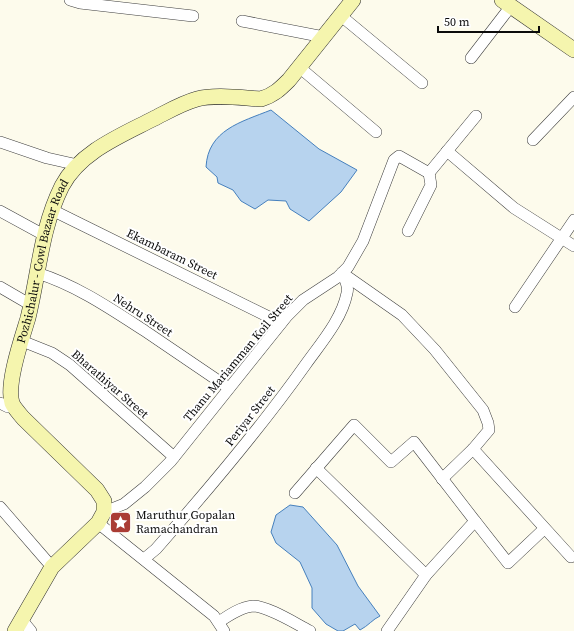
<svg xmlns="http://www.w3.org/2000/svg" width="574" height="631" font-family="'Source Serif 4',serif">
<rect width="100%" height="100%" fill="#fdfbec"/>
<!-- water -->
<g fill="#b7d3ee" stroke="#4680bd">
<path d="M271,110L319,149L357,170L341,192L309,221L290,209L286,201L268,200L255,209L241,201L233,190L218,183L217,177L206,167C208,130 241,122 271,110Z"/>
<path d="M290,505L303,507L337,545L358,586L380,616C373,619 368,626 360,630L355,624L343,631H338L326,624L312,608V588L300,562L276,543L271,532L276,515Z"/>
</g>
<g fill="none" stroke-linecap="round" stroke-linejoin="round">
<defs>
<g id="street">
<path d="M70,0L80,3L193,16"/>
<path d="M340,15L422,83"/>
<path d="M242,21L324,37"/>
<path d="M471,58L511,6"/>
<path d="M299,67L376,132"/>
<path d="M533,140L574,97"/>
<path d="M0,142L47,158L78,165"/>
<path d="M447,151L514,208L574,246"/>
<path d="M429,173L476,116"/>
<path d="M52,210L281,323"/>
<path d="M0,211L44,235"/>
<path d="M408,231L431,185L429,173"/>
<path d="M37,273C76,285 111,309 145,331C173,350 201,369 229,388"/>
<path d="M342,273L402,315L435,350L483,410L488,423L489,430L473,449L442,479"/>
<path d="M0,287L31,305"/>
<path d="M515,307L574,220"/>
<path d="M22,341L52,353L70,365L174,457"/>
<path d="M0,403L8,407H14"/>
<path d="M473,449L571,557"/>
<path d="M316,468L426,575"/>
<path d="M295,493L354,425L391,462L414,442L475,521L426,575L387,631"/>
<path d="M0,507L52,567"/>
<path d="M104,512L124,504L145,487L171,461L287,316L303,300L338,277L348,267L363,241L394,160L399,156L429,173"/>
<path d="M475,521L508,563L544,529"/>
<path d="M98,523L214,616L224,631"/>
<path d="M144,559L156,549C208,490 260,429 306,364C321,343 342,319 347,293C349,286 345,280 342,273"/>
<path d="M21,619L31,631"/>
<path d="M219,622C229,615 241,607 253,606C268,606 296,624 310,631"/>
</g>
<g id="secondary">
<path d="M502,0L574,50"/>
<path id="s1" d="M15,631L52,567L98,523L104,512V501L97,490L23,418C20,414 14,408 12,403C6,384 22,338 28,318C39,273 41,228 62,186C80,152 120,136 153,119C167,112 182,103 197,99C215,94 242,98 261,99C274,95 280,89 289,80L353,0"/>
</g>
</defs>
<!-- street casing -->
<use href="#street" stroke="#3e3e3e" stroke-width="12"/>
<!-- secondary casing -->
<use href="#secondary" stroke="#2d2d2d" stroke-width="16"/>
<!-- street -->
<use href="#street" stroke="#fff" stroke-width="11"/>
<!-- secondary -->
<use href="#secondary" stroke="#f5f5ae" stroke-width="15"/>
</g>
<!-- icons -->
<defs>
<symbol id="sight-square" viewBox="-11 -11 22 22"><rect x="-9" y="-9" width="18" height="18" rx="4" fill="#aa3c34" stroke="#fff"/><path d="M0-6L1.8-2.2L6-1.7L2.9 1.2L3.7 5.4L0 3.3L-3.7 5.4L-2.9 1.2L-6-1.7L-1.8-2.2Z" fill="#fff"/></symbol>
</defs>
<g fill-rule="evenodd">
<use href="#sight-square" x="108" y="510" width="25" height="25"/>
</g>
<g text-anchor="middle" dominant-baseline="central" stroke-width="4" stroke-linejoin="round" paint-order="stroke">
<!-- street labels -->
<g font-size="12" fill="#0b0b0b" stroke="#fff">
<text transform="translate(172 254) rotate(26)">Ekambaram Street</text>
<text stroke="none"><textPath href="#s1" startOffset="442">Pozhichalur - Cowl Bazaar Road</textPath></text>
<text transform="translate(143 315) rotate(33)">Nehru Street</text>
<text transform="translate(238 358) rotate(-50)">Thanu Mariamman Koil Street</text>
<text transform="translate(110 384) rotate(41)">Bharathiyar Street</text>
<text transform="translate(250 416) rotate(-52)">Periyar Street</text>
</g>
<!-- poi labels -->
<g font-size="12" fill="#0b0b0b" stroke="#fff" text-anchor="start">
<text x="136" y="515">Maruthur Gopalan<tspan x="136" dy="14">Ramachandran</tspan></text>
</g>
</g>
<!-- scale -->
<path d="M438 26v6h101v-6" fill="none" stroke="#0b0b0b" stroke-width="2"/>
<text x="444" y="26" font-size="12" fill="#0b0b0b" stroke="#ffffff" stroke-width="3" paint-order="stroke">50 m</text>
</svg>
